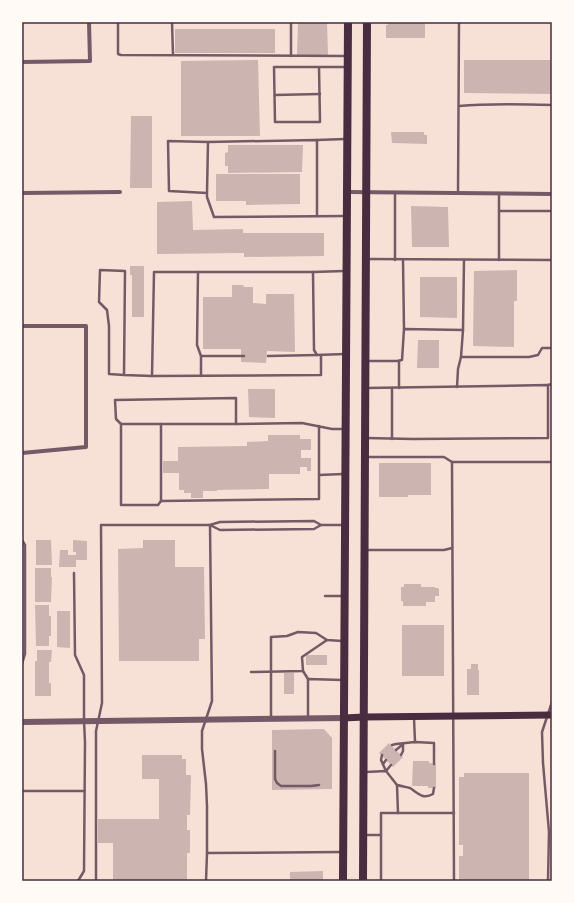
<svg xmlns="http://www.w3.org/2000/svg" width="574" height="903" font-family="'DejaVu Sans',sans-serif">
<rect width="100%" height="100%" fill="#f7e1d7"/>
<!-- building -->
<g fill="#ccb4b1">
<path d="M298,22H327L328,55H297Z"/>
<path d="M388,22H425V38H386V25H388Z"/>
<rect x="175" y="29" width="100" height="24"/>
<path d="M258,60L260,136H181V61Z"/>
<path d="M464,60H552V94L464,93Z"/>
<path d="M131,116H152V188H130Z"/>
<path d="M391,132H424V135H427V144L392,143Z"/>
<path d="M228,145H303L302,172L228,173V166H225V153L228,152Z"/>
<path d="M216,174H300V204L246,205V201H216Z"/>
<path d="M192,201L193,230L243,229V233H324V256L244,257V253L157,254V202Z"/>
<path d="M411,206L448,207L449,247H412Z"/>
<path d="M130,266H144V317H132V275H130Z"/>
<path d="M517,270V301H514V347L473,346L474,271Z"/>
<path d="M420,277H457V318L420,317Z"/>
<path d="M232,285H243L244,287H253V303L266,304V294H294L295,352L267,351L266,363L241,362V349H203V297H232Z"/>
<path d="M418,340H439V368H417Z"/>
<path d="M248,389H275V418L249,417Z"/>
<path d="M268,435H300V439H311V450H301V458H311V471H307V467H300V474H269V489L217,490V491H203V498H191V493H184V490H179V473H163V461H178V447L247,446V442L268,441Z"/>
<path d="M379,463H431V495H408V497H379Z"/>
<path d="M36,540H51L52,565H36Z"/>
<path d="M73,540L87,541V560H76V567H59L60,550H68V555H76V552H73Z"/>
<path d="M143,540H175V567H204L205,639H199V661H119L118,549L143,548Z"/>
<path d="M35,568H51V577H52L51,602H35Z"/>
<path d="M404,584H421V587H435V588H438L439,589V596H435V602H426V606H403V601H401V587H404Z"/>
<path d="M35,605H49V616H51V636H49V646H36Z"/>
<path d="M57,611H70V648L57,647Z"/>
<rect x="402" y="625" width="42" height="51"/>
<path d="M37,650H52L51,662H49V683H51V696H35V661H37Z"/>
<rect x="306" y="655" width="21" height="10"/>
<path d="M471,664H478V670H479V695H467V669H471Z"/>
<rect x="284" y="673" width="10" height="21"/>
<path d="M324,729L332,738V789L272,790V730Z"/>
<path d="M389,743L403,757L393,767L379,753Z"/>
<path d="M142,755H182V759H186V775H191L190,815H187V830H190V853H187V881H113V843H98V819H159V779H142Z"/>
<path d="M413,761H429V763L436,764V788H428V786H412Z"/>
<path d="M464,773H529V881H459V856H463V845H459V777H464Z"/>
<path d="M323,871V881H290V872Z"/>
</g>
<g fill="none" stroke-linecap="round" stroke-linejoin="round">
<!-- service -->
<g stroke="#755966" stroke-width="2.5">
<path d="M118,22V54L121,55L347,56"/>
<path d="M172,22L173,55"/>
<path d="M291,56V22"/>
<path d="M319,67L320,122H275L274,67H347"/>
<path d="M275,95L320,94"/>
<path d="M459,106C490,103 521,104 552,105"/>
<path d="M317,140L345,139"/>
<path d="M208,142L317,140V216"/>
<path d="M207,193L169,191L168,141L208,142L207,193V197L214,217L345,216"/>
<path d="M395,193V260"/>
<path d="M458,193L459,22"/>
<path d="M499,193V260"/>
<path d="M499,211H552"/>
<path d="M367,259L552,260"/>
<path d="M403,260L404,329"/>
<path d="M344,271L313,272L314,350L317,355L345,354"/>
<path d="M198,272L197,345L201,356"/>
<path d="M313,272H154L152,376L321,375V355"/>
<path d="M463,330L464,260"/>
<path d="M268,356L317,355"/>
<path d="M367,361H397L402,360L404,329L463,330L461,357H529L538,355L542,348H552"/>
<path d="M399,361V388"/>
<path d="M124,375L109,374V326L107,310L99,302L100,270L125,271L124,375L152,376"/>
<path d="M201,376V356H244"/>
<path d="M548,385L552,384"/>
<path d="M457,387L458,369L461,357"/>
<path d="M121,424H236"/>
<path d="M161,424V501"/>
<path d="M319,426V475"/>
<path d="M366,438L413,439L548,438V385L367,388"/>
<path d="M392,439V388"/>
<path d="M366,457H444L452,462H552"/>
<path d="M452,462L454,881"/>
<path d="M343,474L319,475V499L161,501L158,505H121V424L116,419L115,400L236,398V424L302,423L332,429H344"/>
<path d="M210,525L220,530L314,529L321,525"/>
<path d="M22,540L25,545V654L22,664"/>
<path d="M365,550H444L452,548"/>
<path d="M74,573L75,655L84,675V721L85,742L84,871L78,881"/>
<path d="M325,596H342"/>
<path d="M303,671L308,679"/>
<path d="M251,672L303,671L302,657L327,640"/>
<path d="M308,718V679L342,680"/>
<path d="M414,718L415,742"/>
<path d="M271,719V637L287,636L298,632L316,633L327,640L342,641"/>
<path d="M392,745L396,744L415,742L434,743V764"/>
<path d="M396,750L403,744"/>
<path d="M275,751V779L277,783L281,786H311L319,785"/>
<path d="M382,755L381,760L386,771L391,765"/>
<path d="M401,755L403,751V744"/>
<path d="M383,764L386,760"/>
<path d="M366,772L386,771L397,785L398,813"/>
<path d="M397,785C401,786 406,787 410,788C418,793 423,800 433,794L434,788"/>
<path d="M22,791H84"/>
<path d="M365,835H381"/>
<path d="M207,853L341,852"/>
<path d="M96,881V731L102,703L101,525H210L220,522L314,521L321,525H343"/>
<path d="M206,881L207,853V806L206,784L202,749V731L212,701L210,525"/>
<path d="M381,881V813H454"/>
<path d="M548,881L549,832L543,763L542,732L552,702"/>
</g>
<!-- minor -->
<g stroke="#755966" stroke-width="4">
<path d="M22,62L90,61L89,22"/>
<path d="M347,192L552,194"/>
<path d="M22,193L120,192"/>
<path d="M22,326H86V447L22,453"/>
</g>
<!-- tertiary -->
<path stroke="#755966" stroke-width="6" d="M22,722L344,718"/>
<!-- secondary -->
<path stroke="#4a2c40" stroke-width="7" d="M344,718L364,717L552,715"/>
<!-- primary -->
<g stroke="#4a2c40" stroke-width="8">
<path d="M343,881L348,22"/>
<path d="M363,881L367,22"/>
</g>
</g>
<!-- border -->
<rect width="574" height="903" fill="none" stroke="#fffaf5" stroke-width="46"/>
<rect x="23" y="23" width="528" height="857" fill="none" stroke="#4a2c40" stroke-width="1.5"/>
</svg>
